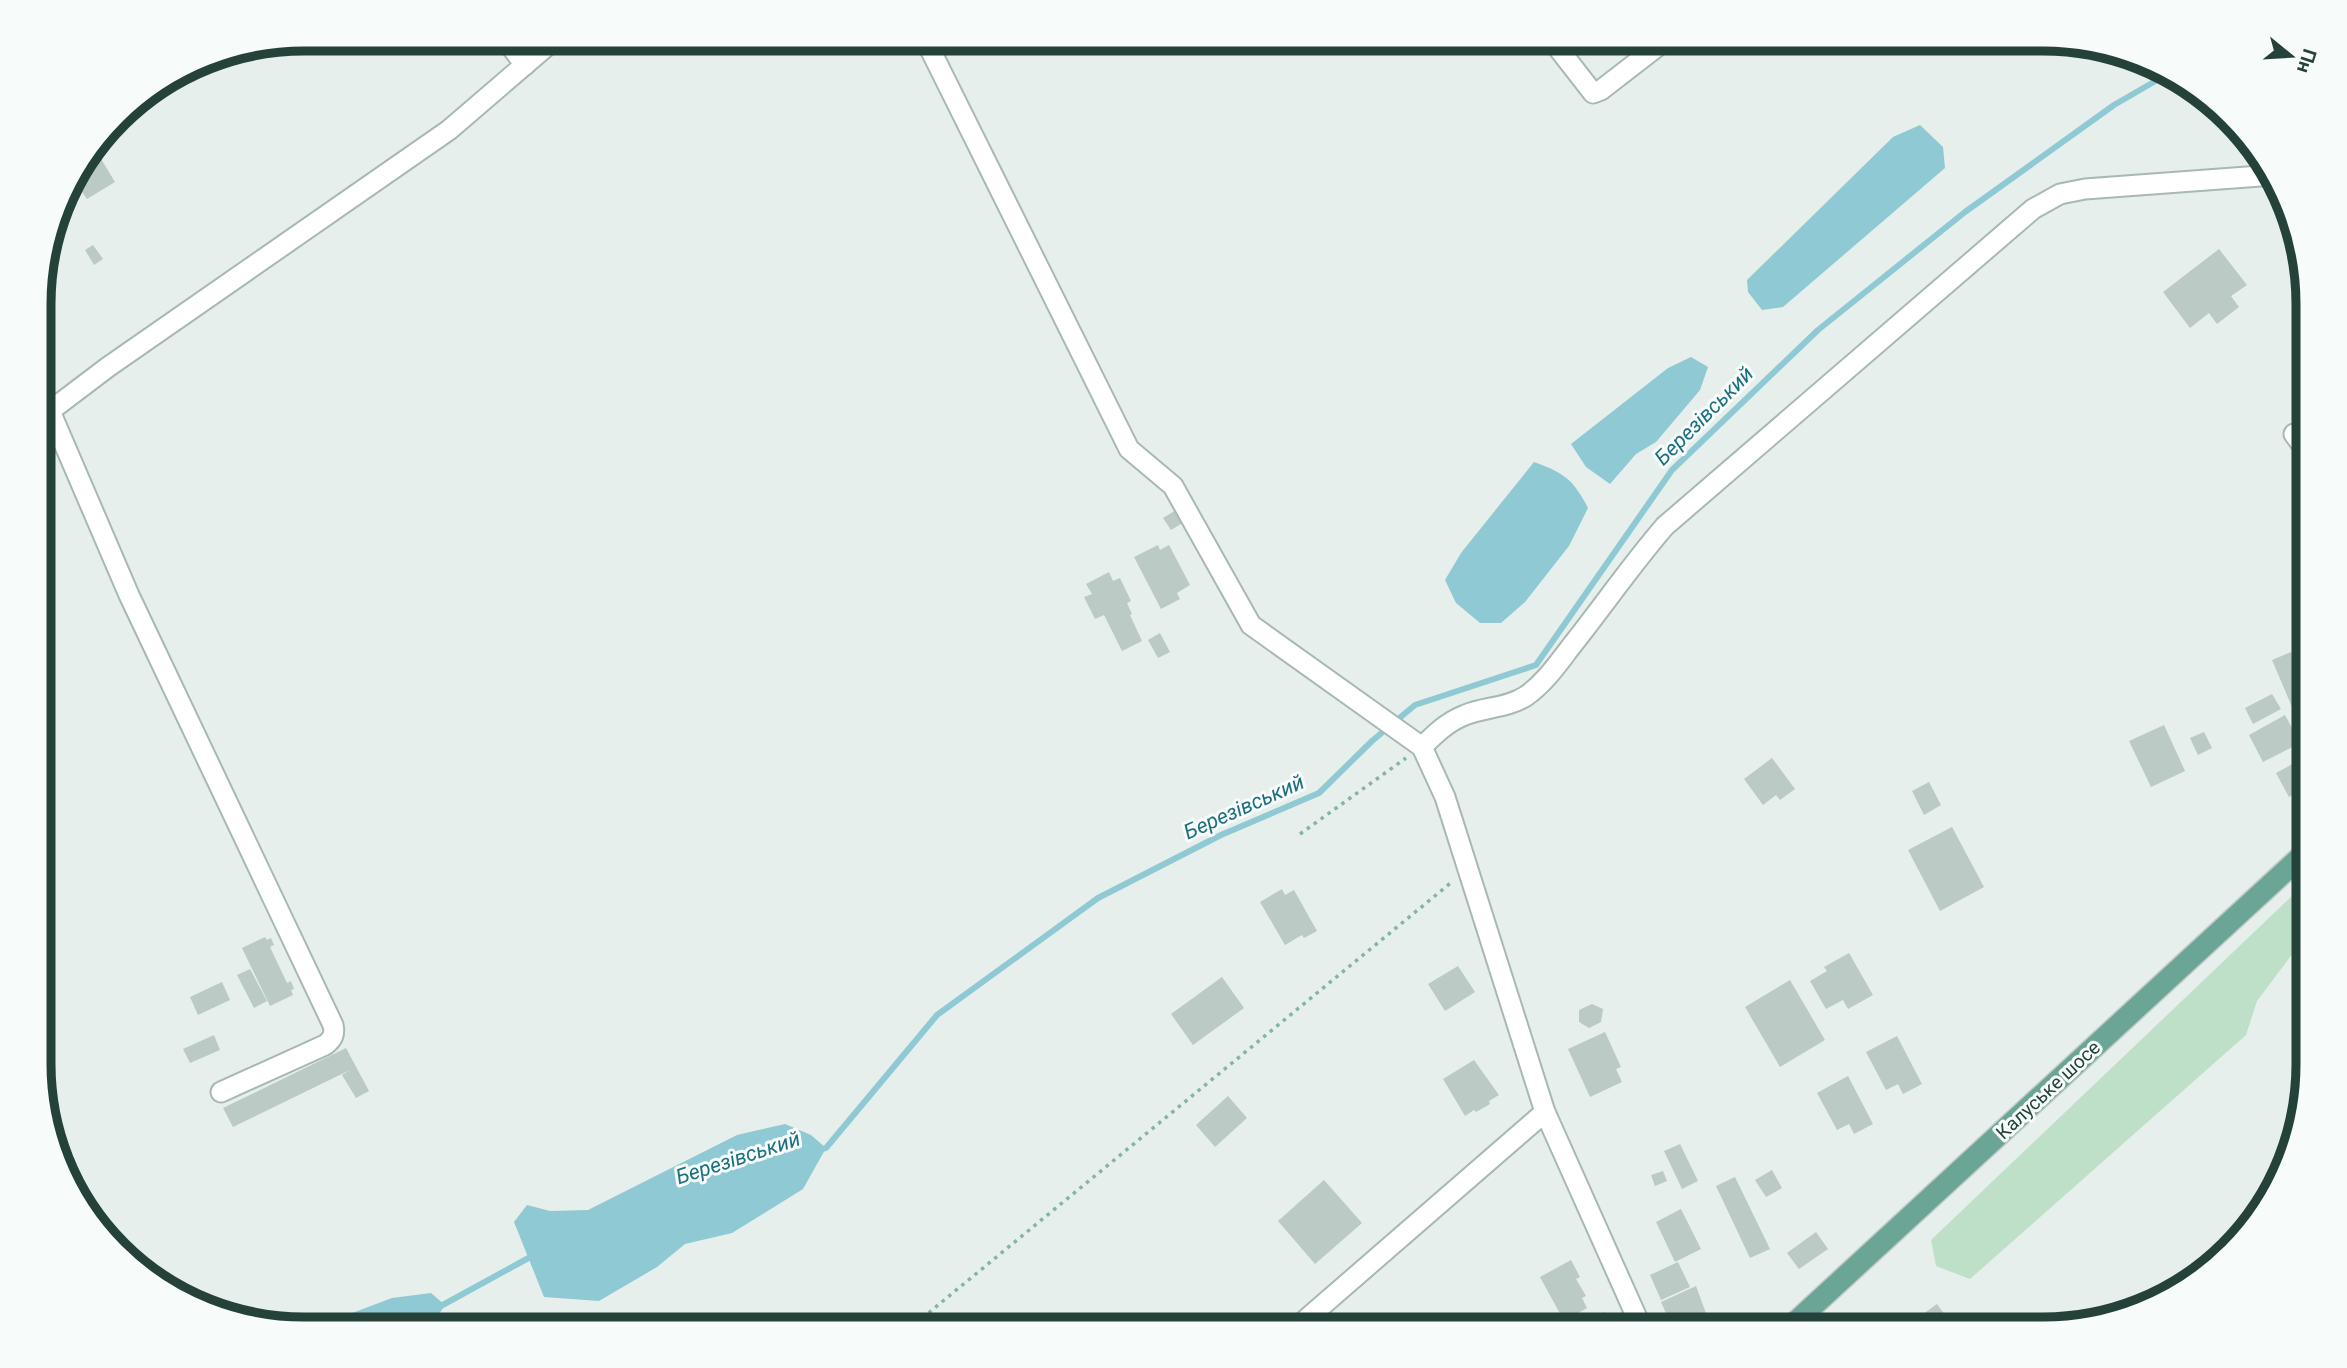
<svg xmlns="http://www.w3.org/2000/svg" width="2347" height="1368" font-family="Roboto,sans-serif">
<rect width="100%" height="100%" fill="#e6efeb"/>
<!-- green -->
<path fill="#bfe0c8" d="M2293,895L2308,896V933L2257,1001L2246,1035L1970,1279L1936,1266L1931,1240Z"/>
<!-- water -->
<g fill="#8ec9d4">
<path d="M1920,125L1943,147L1945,168L1783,307L1762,310L1748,292L1747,280L1893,137Z"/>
<path d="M1691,357L1708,367L1700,390L1656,442L1636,454L1610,484L1586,467L1571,444L1668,368Z"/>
<path d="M1534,462C1564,473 1573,479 1588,508L1569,546L1525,602L1501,623H1480L1456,603L1445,580L1461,553Z"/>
<path d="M785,1124L811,1135L826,1148L803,1189L732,1233L685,1244L657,1267L599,1301L544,1297L514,1222L527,1205L550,1211L588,1210L737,1135Z"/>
<path d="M431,1293L445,1305L429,1329H304L235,1320L202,1307L331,1321L392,1298Z"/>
</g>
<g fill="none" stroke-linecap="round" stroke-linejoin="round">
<!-- stream -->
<g stroke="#8ec9d4" stroke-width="6">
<path d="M820,1150L826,1148L937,1015L1098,898L1221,835L1319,793L1372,741L1415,705L1536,665L1672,470L1818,330L1965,212L2114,105L2171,72"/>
<path d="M439,1307L534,1255"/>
</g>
</g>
<!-- building -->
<g fill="#bbcac4">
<path d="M1581,39H1614L1600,49L1596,45L1590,50Z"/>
<path d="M95,149L115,182L87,199L82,192L74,197L67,186Z"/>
<path d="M93,245L103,259L94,265L85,250Z"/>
<path d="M2219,249L2247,285L2231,296L2239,307L2217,324L2209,313L2190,328L2163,292Z"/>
<path d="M1176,510L1184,522L1171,530L1163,518Z"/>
<path d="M1158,545L1160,550L1169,545L1190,585L1177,593L1180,599L1161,609L1134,557Z"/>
<path d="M1109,572L1113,581L1120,578L1131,601L1127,603L1132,614L1130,615L1142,641L1122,651L1104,615L1095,619L1084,597L1092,594L1086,584Z"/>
<path d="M1160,633L1170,652L1158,658L1148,640Z"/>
<path d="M2291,652L2295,662L2303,660L2308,672V679L2303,681L2308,693V700L2292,707L2272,660Z"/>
<path d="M2272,694L2281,709L2253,724L2245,708Z"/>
<path d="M2285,715L2300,743L2263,762L2249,735Z"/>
<path d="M2164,725L2185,771L2151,787L2129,741Z"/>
<path d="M2204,732L2212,748L2198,755L2190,738Z"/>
<path d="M2307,756L2308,786L2289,797L2276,773Z"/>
<path d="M1772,758L1795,789L1780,800L1776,795L1763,805L1744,779Z"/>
<path d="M1929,782L1941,805L1924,815L1912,791Z"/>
<path d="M1952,827L1984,887L1940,911L1908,850Z"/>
<path d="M1282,889L1285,895L1294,890L1317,931L1304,938L1302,935L1285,945L1260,902Z"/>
<path d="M265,937L267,940L271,938L274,945L270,947L287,983L291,981L294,989L291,990L293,995L270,1006L242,948Z"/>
<path d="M1849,953L1873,995L1848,1009L1843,1000L1826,1009L1810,981L1827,971L1824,967Z"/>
<path d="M1458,966L1475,992L1445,1011L1428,984Z"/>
<path d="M250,969L267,1001L254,1008L237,975Z"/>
<path d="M1222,977L1244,1008L1193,1045L1171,1014Z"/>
<path d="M1790,980L1825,1040L1780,1067L1745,1007Z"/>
<path d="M222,982L230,1000L198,1015L190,997Z"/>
<path d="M1592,1004L1603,1009L1601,1022L1589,1028L1579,1022V1010Z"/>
<path d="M1605,1032L1621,1067L1616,1069L1622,1082L1590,1097L1568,1049Z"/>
<path d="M214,1035L220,1050L190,1063L183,1049Z"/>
<path d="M1897,1036L1922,1084L1903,1094L1898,1084L1886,1090L1866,1052Z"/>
<path d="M346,1048L369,1091L356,1098L342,1075L350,1070L233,1127L223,1108Z"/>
<path d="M1474,1060L1499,1095L1489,1101L1490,1104L1476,1112L1474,1110L1465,1116L1443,1079Z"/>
<path d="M1848,1076L1873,1124L1854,1134L1849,1124L1837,1130L1817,1093Z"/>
<path d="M1228,1096L1247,1118L1215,1147L1196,1125Z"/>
<path d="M1680,1144L1698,1181L1682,1189L1664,1151Z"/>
<path d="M1772,1170L1782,1188L1766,1197L1755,1180Z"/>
<path d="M1663,1171L1667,1181L1655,1186L1651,1175Z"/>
<path d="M1735,1177L1770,1249L1750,1258L1716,1186Z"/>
<path d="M1324,1180L1362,1223L1315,1264L1278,1221Z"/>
<path d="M1681,1209L1701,1249L1675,1262L1656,1222Z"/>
<path d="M1816,1232L1828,1249L1799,1269L1787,1253Z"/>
<path d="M1571,1260L1580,1277L1576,1279L1586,1296L1582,1298L1587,1308L1564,1321L1540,1277Z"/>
<path d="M1678,1262L1690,1287L1661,1300L1650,1275Z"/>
<path d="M1696,1286L1707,1316L1699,1320L1703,1329H1673L1661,1302Z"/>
<path d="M1937,1304L1955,1329H1902Z"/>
<path d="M1605,1312L1614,1329H1575Z"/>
</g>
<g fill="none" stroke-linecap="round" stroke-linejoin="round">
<defs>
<g id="minor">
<path d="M505,39L525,65"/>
<path d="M925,39L1129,449L1173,486L1251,625L1422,747L1445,797L1545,1112L1642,1329"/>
<path d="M1551,39L1593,93L1601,90L1667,39"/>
<path d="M41,394L50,411L129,595L333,1025C335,1034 333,1039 325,1045L221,1092"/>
<path d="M42,417L108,367L449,130L555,39"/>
<path d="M2294,434L2308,453"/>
<path d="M1422,747C1435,734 1447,722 1465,715C1484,707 1508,708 1526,696C1545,683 1559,662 1573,644C1604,605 1632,564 1665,526L2033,209L2060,194L2085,189L2274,175"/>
<path d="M1295,1329L1545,1112"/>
</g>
<path id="major" d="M1788,1329L2308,850"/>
</defs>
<!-- minor casing -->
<use href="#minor" stroke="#a8b8b2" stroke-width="23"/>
<!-- major casing -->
<use href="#major" stroke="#c2cac8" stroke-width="24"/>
<!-- path -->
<g stroke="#86b3a5" stroke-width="3.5" stroke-dasharray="3.5 5" stroke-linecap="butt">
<path d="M1300,834L1406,758"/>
<path d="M909,1329L1453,881"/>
</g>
<!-- minor -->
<use href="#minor" stroke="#fff" stroke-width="19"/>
<!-- major -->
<use href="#major" stroke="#6aa596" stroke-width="21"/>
</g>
<g text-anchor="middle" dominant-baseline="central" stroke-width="6" stroke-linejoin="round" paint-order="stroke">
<!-- street labels -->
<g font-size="19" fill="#24423a" stroke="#f7fbf9">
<text transform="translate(2048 1090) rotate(-43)">Калуське шосе</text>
</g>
<!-- water labels -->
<g font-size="21" font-style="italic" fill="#1c6f80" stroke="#f7fbf9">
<text transform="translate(1704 416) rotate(-45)">Березівський</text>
<text transform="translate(1244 807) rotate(-24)">Березівський</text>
<text transform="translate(738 1158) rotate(-18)">Березівський</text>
</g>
</g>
<!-- crop -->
<path d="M0 0H2347V1368H0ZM304 51H2043A253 253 0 0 1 2296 304V1064A253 253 0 0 1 2043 1317H304A253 253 0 0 1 51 1064V304A253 253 0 0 1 304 51Z" fill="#f7fbf9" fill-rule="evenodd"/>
<path fill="none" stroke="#24423a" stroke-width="9" d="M304 51H2043A253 253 0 0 1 2296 304V1064A253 253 0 0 1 2043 1317H304A253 253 0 0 1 51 1064V304A253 253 0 0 1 304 51Z"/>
<!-- north arrow -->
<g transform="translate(2291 56) rotate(108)" stroke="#f7fbf9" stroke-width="5" paint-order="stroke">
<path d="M0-5L12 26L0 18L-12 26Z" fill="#24423a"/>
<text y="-10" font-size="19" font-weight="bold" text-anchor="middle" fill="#24423a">Пн</text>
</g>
</svg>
